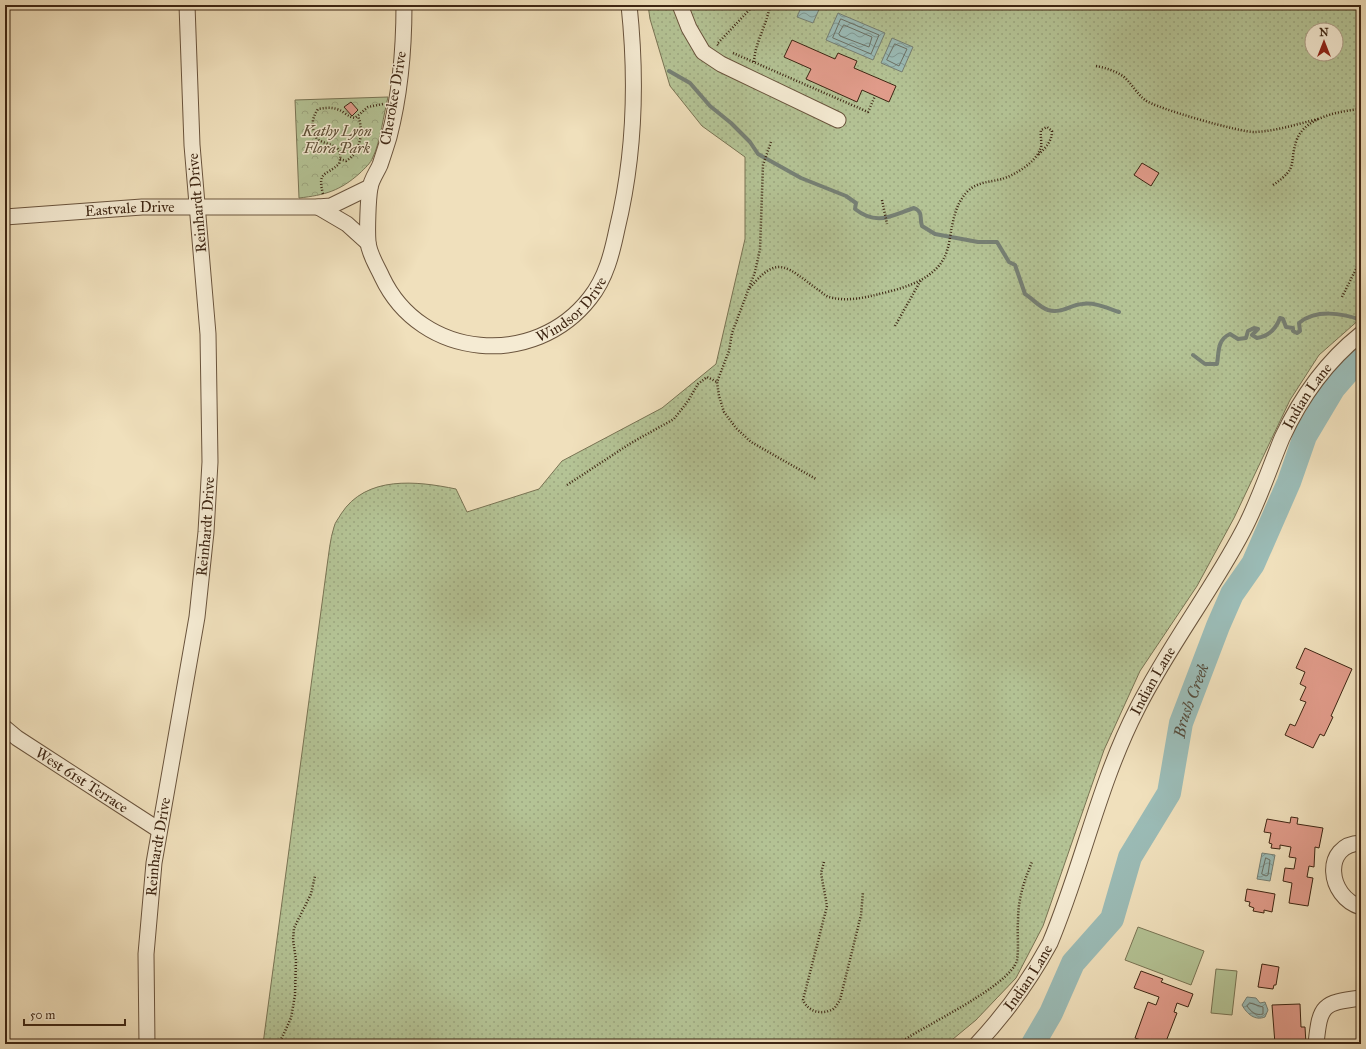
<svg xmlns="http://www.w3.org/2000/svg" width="1366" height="1049" font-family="'IM FELL Great Primer',serif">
<defs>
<pattern id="grass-dots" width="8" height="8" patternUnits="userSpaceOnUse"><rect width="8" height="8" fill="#b4c395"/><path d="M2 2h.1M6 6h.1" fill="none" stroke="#9ca780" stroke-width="1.8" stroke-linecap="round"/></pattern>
<pattern id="park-crowns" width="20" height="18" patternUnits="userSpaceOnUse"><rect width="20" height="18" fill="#b4c395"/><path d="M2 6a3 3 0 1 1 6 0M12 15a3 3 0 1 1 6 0" fill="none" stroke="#9ca780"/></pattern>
<pattern id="water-waves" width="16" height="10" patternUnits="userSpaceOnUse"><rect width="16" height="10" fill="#9bbcb7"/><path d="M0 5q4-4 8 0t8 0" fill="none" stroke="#809994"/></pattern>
</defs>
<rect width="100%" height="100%" fill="#f0e0bc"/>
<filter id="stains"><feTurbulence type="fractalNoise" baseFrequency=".005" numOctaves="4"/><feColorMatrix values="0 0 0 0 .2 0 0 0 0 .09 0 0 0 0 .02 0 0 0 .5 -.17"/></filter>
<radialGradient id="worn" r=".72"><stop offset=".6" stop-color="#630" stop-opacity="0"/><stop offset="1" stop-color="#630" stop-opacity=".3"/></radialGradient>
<!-- grass -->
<path fill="url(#grass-dots)" stroke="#797454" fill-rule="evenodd" d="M648,5H1361V318L1319,355L1290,400L1234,518L1197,586L1140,671L1104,750L1043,926L1016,978L976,1020L947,1044H263L327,566C329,553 330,539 334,527C335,522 339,518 341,514C366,475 417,481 456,489L467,512L539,489L562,461L662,408L716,364L745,239V157L702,126L670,86L650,19ZM1312,30H1336V54H1312Z"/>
<!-- park -->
<path fill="url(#park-crowns)" stroke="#797454" d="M388,97C384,113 380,143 373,157C371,163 364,169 360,173C340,191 325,195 299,198L295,100Z"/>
<!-- pitch -->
<g fill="#b4c395" stroke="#797454">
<path d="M1138,927L1204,951L1191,985L1125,960Z"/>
<path d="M1216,969L1237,971L1232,1015L1211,1013Z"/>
</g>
<!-- water -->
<g fill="url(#water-waves)" stroke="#768075">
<path d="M802,5H821L813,23L797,17Z"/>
<path d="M838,13L885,33L873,60L826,40Z"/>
<path d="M892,38L913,47L902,72L881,63Z"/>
<path d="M1262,853L1275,855L1270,881L1257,879Z"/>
<path d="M1247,997L1256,998L1260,1003L1265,1002L1268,1010L1265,1017C1255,1021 1247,1014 1242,1005Z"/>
</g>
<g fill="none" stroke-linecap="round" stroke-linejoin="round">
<!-- shore -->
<g stroke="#6c7165" stroke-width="1">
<path d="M841,19L879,35L871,54L833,38Z"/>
<path d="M844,25L872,37L869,47L840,36L839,34Z"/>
<path d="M895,44L907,49L899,66L887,60Z"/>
<path d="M1266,858L1270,860L1268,875L1266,876L1262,874Z"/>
<path d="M1250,1003L1263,1007V1014C1256,1016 1251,1012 1247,1006Z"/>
</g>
<!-- stream -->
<g stroke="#768075" stroke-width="4">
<path d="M669,71L690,83L710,106L731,123L750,142L758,154L801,178L846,196L856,203L855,209C877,226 890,216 914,208C924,212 919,218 922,226L935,234L978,242H997L1009,262L1015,265L1025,294C1033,299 1039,307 1048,310C1061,314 1070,305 1082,304C1095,302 1107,308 1119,312"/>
<path d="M1193,355L1205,364H1217C1219,352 1217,340 1230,334L1238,339L1246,338L1248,331L1254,328L1258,329L1252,335L1257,338C1269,336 1276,329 1280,318L1283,319L1286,327L1293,328V331L1297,333L1300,331L1299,323C1316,309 1342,313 1361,320"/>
</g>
<!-- river -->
<path stroke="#9bbcb7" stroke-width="24" id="s1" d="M1033,1044L1051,1013L1073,963L1112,919L1130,857L1169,793L1181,723L1218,626L1232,594L1253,564L1289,482L1305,436L1333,389L1353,366L1361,360"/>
</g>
<!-- building -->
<g fill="#e19c8b" stroke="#3e2613">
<path d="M792,40L835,59L838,53L857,61L854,68L896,86L889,102L862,90L857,102L806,79L811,69L784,57Z"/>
<path d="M351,102L358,110L352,116L344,107Z"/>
<path d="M1142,163L1159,173L1151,186L1134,175Z"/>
<path d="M1305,648L1352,669L1331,716L1333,717L1324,736L1320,734L1313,748L1285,735L1290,724L1295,726L1306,702L1300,700L1306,687L1300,684L1305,672L1296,668Z"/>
<path d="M1291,817L1298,818L1297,824L1323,828L1319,848L1315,847L1314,867L1309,866L1307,877L1313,878L1308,906L1289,903L1292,883L1283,881L1285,868L1294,869L1296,858L1289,857L1291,847L1280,845V849L1271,848L1272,844L1269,843L1271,833L1264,832L1267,819L1290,823Z"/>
<path d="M1247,889L1275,894L1272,912L1264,910V913L1253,911L1254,908L1249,906L1250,902L1245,901Z"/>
<path d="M1262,964L1279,967L1276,985H1274L1273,989L1258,987Z"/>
<path d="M1141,971L1163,979L1161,982L1193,994L1188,1007L1177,1003L1174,1012L1177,1013L1165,1044H1140L1141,1040L1135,1038L1148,1002L1156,1005L1159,997L1134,988Z"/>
<path d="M1300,1004L1301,1027H1305L1306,1044H1275L1272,1005Z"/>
</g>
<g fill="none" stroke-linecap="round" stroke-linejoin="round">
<defs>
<g id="minor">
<path id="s2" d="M404,5C404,49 400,95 389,137C386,147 383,156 380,165C377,172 371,180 370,188C368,199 367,231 368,242C369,254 377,266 382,277C421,360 535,369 590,298C606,278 612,253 617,229C635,155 637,80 629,5"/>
<path d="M680,5L689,28L703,52L721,64L838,120"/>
<path d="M318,207L347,224L368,243"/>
<path id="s3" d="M5,217L142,207H318L331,206L370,187"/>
<path id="s4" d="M5,728L17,738L159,830"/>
<path d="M1361,843C1322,844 1327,897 1361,907"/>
<path id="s5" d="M147,1044L146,954L154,863L197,617L206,532L210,462L208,334L192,145L187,5"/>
<path id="s6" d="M977,1044C1006,1013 1030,980 1050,943C1082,867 1099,783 1137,709C1168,647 1211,592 1243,531C1259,501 1269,469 1282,438C1300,399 1327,361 1361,334"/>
<path d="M1316,1044C1320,1005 1322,1003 1361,998"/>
</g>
</defs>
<!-- minor casing -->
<use href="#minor" stroke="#6a543d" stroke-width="17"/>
<!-- path -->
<g stroke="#3e2613" stroke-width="2.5" stroke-dasharray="1 2" stroke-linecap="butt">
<path d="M718,45L717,44L754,5"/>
<path d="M733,53L868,112L875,96"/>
<path d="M754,62C755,42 767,25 770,5"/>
<path d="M1096,66C1106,68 1116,71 1124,77C1132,84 1137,94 1145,100C1155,108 1242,133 1255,132C1277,131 1297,124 1318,119"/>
<path d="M771,142L763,165L760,249L755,272L732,333L729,351L717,382L719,396L724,412L736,428L751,442L816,479"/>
<path d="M340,159L346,161C361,152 364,131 358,116"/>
<path d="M1273,185C1300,167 1288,164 1297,139C1306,117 1340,111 1361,109"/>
<path d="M323,194C317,171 326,176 339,164C345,143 329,147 317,139C311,127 311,120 318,109C329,107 337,107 346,114C349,116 350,117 355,118L368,107L383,104"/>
<path d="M882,200L887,224"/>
<path d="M750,288C778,253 788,268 817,289C821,291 825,296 829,297C843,301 858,299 871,296C896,290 931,283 944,258C949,249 950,236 952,226C955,212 958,201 968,191C977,182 990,182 1002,179C1015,175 1037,162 1041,147C1042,142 1040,136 1041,130L1047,127L1052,131C1052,142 1045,148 1038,155"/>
<path d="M1342,297L1361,259"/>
<path d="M895,326L921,280"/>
<path d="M567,485L631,443L674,419L688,401L698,384L707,377L717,382"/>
<path d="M824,862L821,873L827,906L803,1000C808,1011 820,1015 831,1010C835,1009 837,1004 840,1000L861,915L863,892"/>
<path d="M279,1044L291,1018L295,995L296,960L293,940L294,928L311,894L315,876"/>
<path d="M898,1044C921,1027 1011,986 1017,960C1019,948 1017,933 1018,921C1018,899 1024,881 1032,862"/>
</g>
<!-- minor -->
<use href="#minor" stroke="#f5ebd3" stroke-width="15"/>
</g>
<g text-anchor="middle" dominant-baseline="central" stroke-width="3" stroke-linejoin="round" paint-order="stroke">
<!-- street labels -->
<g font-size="15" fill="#3e2613" stroke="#f5ebd3">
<text transform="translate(393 98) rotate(-80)">Cherokee Drive</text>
<text transform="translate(197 203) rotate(-95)">Reinhardt Drive</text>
<text stroke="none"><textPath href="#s3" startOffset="125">Eastvale Drive</textPath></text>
<text stroke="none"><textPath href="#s2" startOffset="508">Windsor Drive</textPath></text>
<text stroke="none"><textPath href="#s6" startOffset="732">Indian Lane</textPath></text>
<text stroke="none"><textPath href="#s5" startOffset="522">Reinhardt Drive</textPath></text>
<text stroke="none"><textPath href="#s6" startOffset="407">Indian Lane</textPath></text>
<text stroke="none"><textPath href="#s4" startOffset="93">West 61st Terrace</textPath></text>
<text stroke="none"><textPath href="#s5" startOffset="198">Reinhardt Drive</textPath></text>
<text stroke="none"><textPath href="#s6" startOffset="84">Indian Lane</textPath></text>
</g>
<!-- park labels -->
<g font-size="15" font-style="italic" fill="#5c4d34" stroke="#f5ebd3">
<text x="337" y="131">Kathy Lyon<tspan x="337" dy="17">Flora Park</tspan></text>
</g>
<!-- water labels -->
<g font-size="16" font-style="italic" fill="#554c3c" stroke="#f5ebd3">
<text stroke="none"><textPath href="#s1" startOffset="384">Brush Creek</textPath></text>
</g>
</g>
<!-- margin -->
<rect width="1366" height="1049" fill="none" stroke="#f0e0bc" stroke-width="20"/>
<rect x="6" y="6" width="1354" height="1037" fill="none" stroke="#3e2613" stroke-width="2"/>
<rect x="10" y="10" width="1346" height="1029" fill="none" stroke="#3e2613"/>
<!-- north arrow -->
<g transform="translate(1324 42)"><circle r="19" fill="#f5ebd3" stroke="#ac9c86"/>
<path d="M0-3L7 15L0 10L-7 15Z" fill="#8f2418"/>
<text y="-6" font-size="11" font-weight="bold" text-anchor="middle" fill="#3e2613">N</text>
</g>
<!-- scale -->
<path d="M24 1019v6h101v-6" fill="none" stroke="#3e2613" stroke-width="2"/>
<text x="30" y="1019" font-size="12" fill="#3e2613" stroke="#f5ebd3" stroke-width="3" paint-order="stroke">50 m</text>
<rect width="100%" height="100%" filter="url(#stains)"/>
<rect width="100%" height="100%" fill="url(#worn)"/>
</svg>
